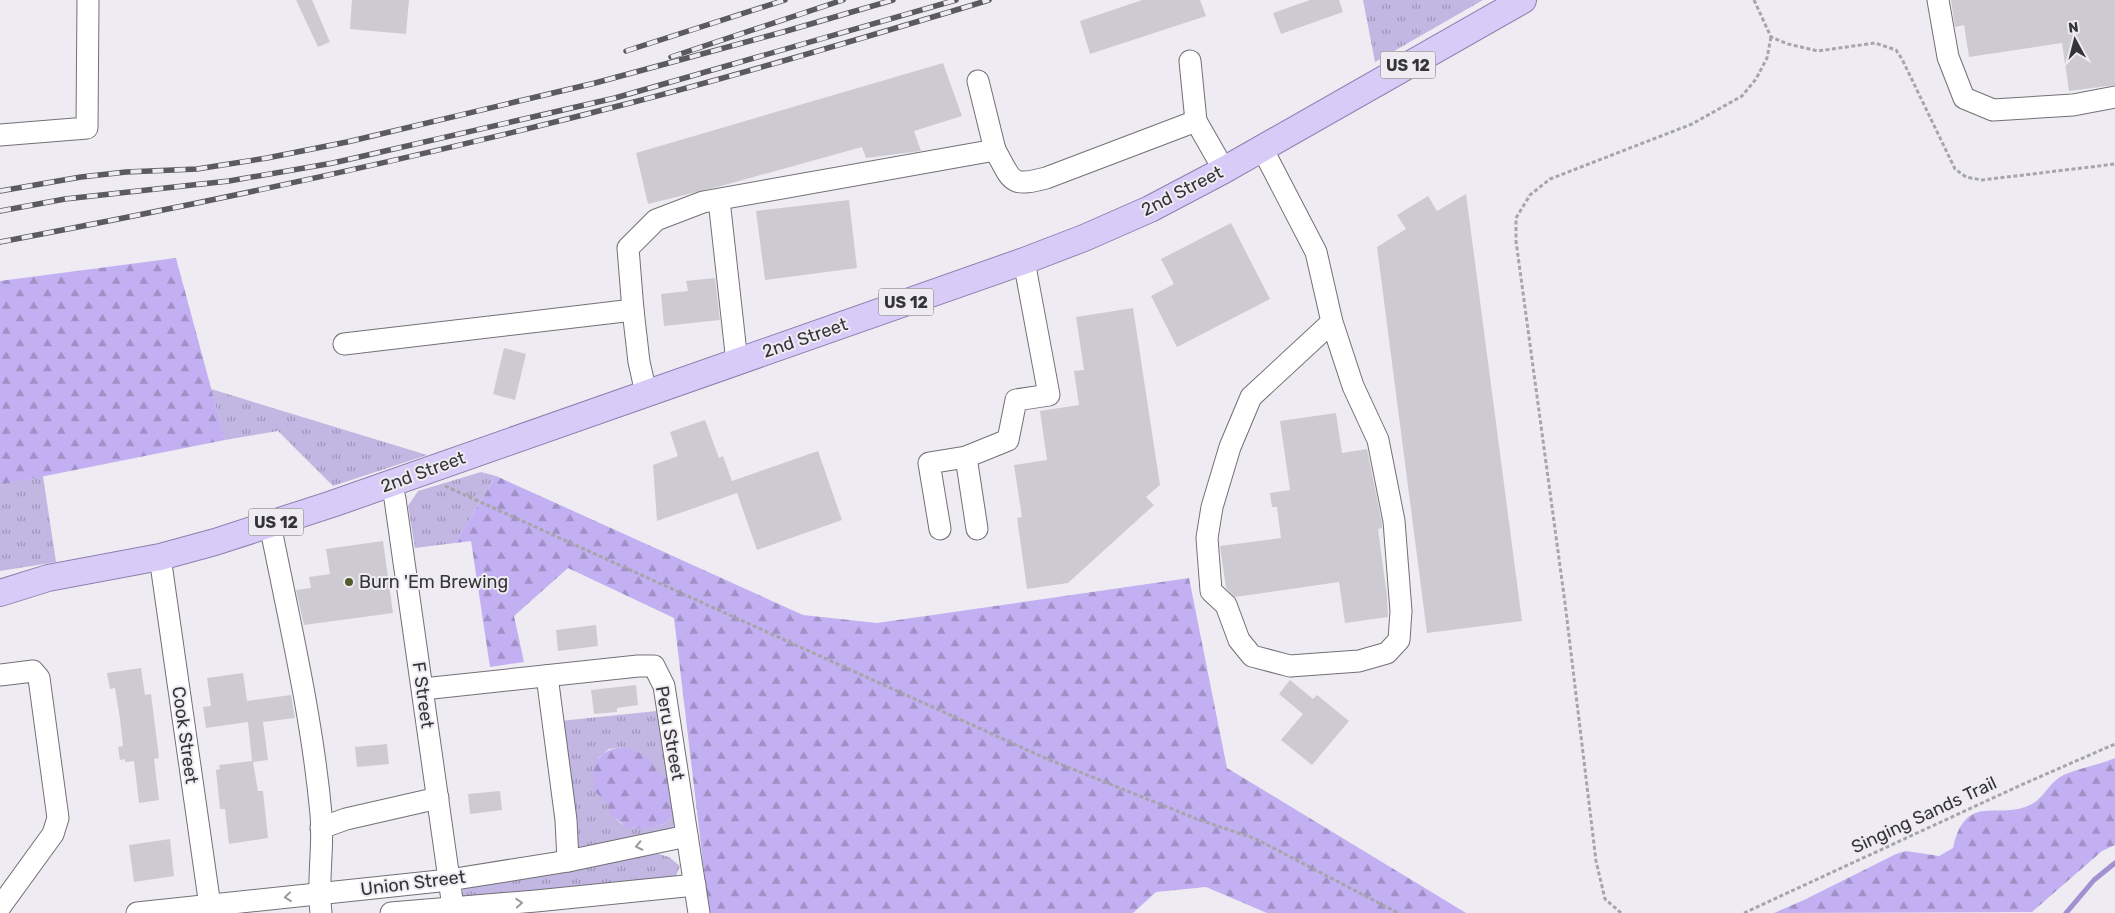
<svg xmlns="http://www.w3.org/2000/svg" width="2115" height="913" font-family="Rubik,sans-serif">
<defs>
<pattern id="grass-tufts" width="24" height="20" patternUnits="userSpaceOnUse" patternTransform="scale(1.25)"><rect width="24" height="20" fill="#c2b6e2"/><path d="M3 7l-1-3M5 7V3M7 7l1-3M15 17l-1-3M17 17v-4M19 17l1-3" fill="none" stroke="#9e95b8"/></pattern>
<pattern id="forest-firs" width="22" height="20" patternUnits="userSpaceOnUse" patternTransform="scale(1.25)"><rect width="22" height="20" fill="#c3b0f2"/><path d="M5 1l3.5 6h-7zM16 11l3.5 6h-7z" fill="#9f90c5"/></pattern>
</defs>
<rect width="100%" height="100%" fill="#eeecf2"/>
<!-- grass -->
<g fill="url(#grass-tufts)">
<path d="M1363,0H1483L1375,62Z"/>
<path d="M211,389L427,455L333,486L278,431L225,440Z"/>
<path d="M481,472L496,476L455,543L415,548L408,506L418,491Z"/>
<path d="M43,476L56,562L0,571V485Z"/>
<path d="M657,711L668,778L657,774L649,760L622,747L609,749L598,758C607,806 606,841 667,823L673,814L675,822L672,830L573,848L560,721Z"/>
<path d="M655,853L669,857L680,866L674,881L466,900L462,894L463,889L477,884Z"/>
</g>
<!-- forest -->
<g fill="url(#forest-firs)">
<path d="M176,258L225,440L0,485V281Z"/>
<path d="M496,476L803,615L877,623L1189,578L1227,768L1466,913H1267L1206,887L1156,892L1133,913H709L674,618L568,568L514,616L524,662L490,667L471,541L455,543Z"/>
<path d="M622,747C632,750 641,751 648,759C657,768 654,773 668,778L673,814L667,823L646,829L627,827L611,815L606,801L594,791C591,766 595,751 622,747Z"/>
<path d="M2115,758V845L2102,851L2032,912L1774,913L1804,900L1896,854L1906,851L1939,856L1953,848C1966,790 1998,822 2032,804C2043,798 2049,784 2060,777C2073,769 2100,765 2115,758Z"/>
</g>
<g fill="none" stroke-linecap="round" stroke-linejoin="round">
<!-- stream -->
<path stroke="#a390d0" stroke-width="5" d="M2066,913L2094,880L2115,863"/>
</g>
<!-- building -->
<g fill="#cdcbd1">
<path d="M296,0H312L330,42L318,47Z"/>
<path d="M352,0H409L406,34L350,29Z"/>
<path d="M1142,0H1200L1206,16L1090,54L1080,21Z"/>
<path d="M1310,0H1339L1343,12L1281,34L1273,13Z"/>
<path d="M1951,0H2115V85L2069,91L2062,43L1969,57L1964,25L1955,27Z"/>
<path d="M943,63L962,116L914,131L921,151L866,158L862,147L721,186L648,204L636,153Z"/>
<path d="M1466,194L1522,621L1427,633L1377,247L1406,229L1397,215L1428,196L1437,211Z"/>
<path d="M849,200L857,268L765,280L756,211Z"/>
<path d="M1231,223L1270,299L1177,347L1151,296L1174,284L1161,259Z"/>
<path d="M715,278L720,320L664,326L661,294L688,291L686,281Z"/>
<path d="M1133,308L1160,485L1146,497L1154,505L1068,583L1027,589L1017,518L1022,517L1014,465L1047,460L1040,411L1079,405L1074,371L1084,370L1076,317Z"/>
<path d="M504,348L526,354L515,400L493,394Z"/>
<path d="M1336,413L1342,453L1367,449L1382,523V528L1378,529L1387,596L1388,617L1345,623L1339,582L1235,597L1226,588L1220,546L1281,538L1277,507H1272L1270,493L1290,490L1280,421Z"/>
<path d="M705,420L719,458L723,456L732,481L818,451L842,520L757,550L737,493L657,521L653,465L678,456L670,432Z"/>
<path d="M383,541L393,613L304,625L296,590L311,588L309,577L330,574L326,549Z"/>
<path d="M596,625L598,646L558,651L556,630Z"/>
<path d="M141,668L145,695L151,694L159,758L154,759L159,800L139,803L134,761L125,762V759L120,760L118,747L123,746L120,719L115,688L110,689L107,673Z"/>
<path d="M243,673L247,701L291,695L295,718L263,722L268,760L253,762L258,791H263L268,838L229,844L225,809H220L216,770L220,769L219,765L252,761L248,722L206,728L203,707L211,706L207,678Z"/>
<path d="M1290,680L1313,699L1317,695L1349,721L1312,765L1281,740L1303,714L1279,694Z"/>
<path d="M636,685L638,705L617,708V712L594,714L591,690Z"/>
<path d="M387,744L389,764L357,767L355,747Z"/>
<path d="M500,791L502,810L470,814L468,794Z"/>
<path d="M170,839L174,876L134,882L129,845Z"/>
</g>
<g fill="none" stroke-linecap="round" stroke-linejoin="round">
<defs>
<g id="minor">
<path d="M1938,0L1948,57L1964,98L1993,110L2073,105L2115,97"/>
<path d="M1190,61L1196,121L1224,170"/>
<path d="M0,135L87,128L88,0"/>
<path d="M1262,148L1316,252L1332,322L1353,386L1378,440L1394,521L1401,611L1399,640L1387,653L1359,661L1290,666L1252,656L1239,640L1226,605L1211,591L1207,538L1212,507L1230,447L1251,397L1332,322"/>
<path d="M995,150C1012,180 1009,188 1046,178L1196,121"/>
<path d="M719,200L737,362"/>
<path d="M633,310L628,248L656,220L703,202L995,150L978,81"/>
<path d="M344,344L633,310L639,362L646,393"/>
<path d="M391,483L395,499L453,907"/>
<path d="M270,524C289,620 312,716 321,814C324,847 317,880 321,913"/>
<path d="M940,529L929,463L966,457"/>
<path d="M977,529L966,457L1008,440L1016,400L1049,395L1024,261"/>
<path d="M160,557L211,913"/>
<path d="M0,675L33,671L39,678L58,818L53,834L0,907"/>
<path d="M547,676L566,820L568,861"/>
<path d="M423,689L638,666H654L664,686L699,913"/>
<path d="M321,828L346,819L438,798"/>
<path d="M137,913L449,880L568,861L687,836"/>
<path d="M391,913L536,901L695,885"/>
</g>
<path id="major" d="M0,593L48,578L160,557L215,542L332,504L1024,261L1084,238L1150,209L1224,170L1523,0"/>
</defs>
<!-- minor casing -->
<use href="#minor" stroke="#727076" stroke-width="23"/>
<!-- major casing -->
<use href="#major" stroke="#8e7fb0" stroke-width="28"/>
<!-- path -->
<g stroke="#a6a5a9" stroke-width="3" stroke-dasharray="4 2.5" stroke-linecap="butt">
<path d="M1754,0L1771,37L1788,44L1818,51L1875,43L1896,50L1902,59L1955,169L1966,177L1982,180L2115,164"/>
<path d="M445,486L1045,758L1197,819L1256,839L1398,913"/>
<path d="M1621,913L1605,899L1596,861L1565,603L1516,241V218L1530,195L1550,179L1692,124L1742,96L1756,79L1767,58L1771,37"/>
<path d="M1744,913L2021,785L2115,744"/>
</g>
<!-- minor -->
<use href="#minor" stroke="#fff" stroke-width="21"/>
<!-- major -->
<use href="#major" stroke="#d8cbf7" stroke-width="26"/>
<defs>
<g id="rail">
<path d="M626,51L785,0"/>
<path d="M671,57L843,0"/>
<path d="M0,191L81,177L126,172L197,169L267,158L347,142L595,83L783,32L893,0"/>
<path d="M0,211L65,199L229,181L333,163L615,98L956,0"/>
<path d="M0,242C211,202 421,157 630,103C750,72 870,36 989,0"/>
</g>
</defs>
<!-- rail casing -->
<use href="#rail" stroke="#5b5a5d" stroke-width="5.5"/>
<!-- rail -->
<use href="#rail" stroke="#eeecf2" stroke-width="4" stroke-dasharray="11" stroke-linecap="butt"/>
</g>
<!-- one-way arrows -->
<defs><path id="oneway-chevron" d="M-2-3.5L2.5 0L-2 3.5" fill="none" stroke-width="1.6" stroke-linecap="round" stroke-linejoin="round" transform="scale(1.25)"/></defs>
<g stroke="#9a9a9a">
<use href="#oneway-chevron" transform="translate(639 846) rotate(168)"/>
<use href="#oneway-chevron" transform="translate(288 897) rotate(174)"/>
<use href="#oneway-chevron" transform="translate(519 903) rotate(-4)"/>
</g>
<!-- markers -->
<circle fill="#525b2a" stroke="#eeecf2" stroke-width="2" cx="349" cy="582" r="5"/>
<g text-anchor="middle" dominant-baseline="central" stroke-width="4" stroke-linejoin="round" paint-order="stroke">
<!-- shield labels -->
<g fill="#eeecf2" stroke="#6c6b6e" stroke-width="1">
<rect x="1380.5" y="51.5" width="55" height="27" rx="4"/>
<rect x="878.5" y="288.5" width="55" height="27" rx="4"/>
<rect x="248.5" y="508.5" width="55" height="27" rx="4"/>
</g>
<g font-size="16" font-weight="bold" fill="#353436">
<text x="1408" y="65">US 12</text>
<text x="906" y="302">US 12</text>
<text x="276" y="522">US 12</text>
</g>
<!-- street labels -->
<g font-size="18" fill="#353436" stroke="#eeecf2">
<text transform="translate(1182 191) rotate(-27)">2nd Street</text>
<text transform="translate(805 338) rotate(-19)">2nd Street</text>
<text transform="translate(423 472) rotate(-20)">2nd Street</text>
<text transform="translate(423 695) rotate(82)">F Street</text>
<text transform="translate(670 733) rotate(80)">Peru Street</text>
<text transform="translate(185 735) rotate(82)">Cook Street</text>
<text transform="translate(1924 815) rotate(-25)">Singing Sands Trail</text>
<text transform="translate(413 883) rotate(-7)">Union Street</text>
</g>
<!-- poi labels -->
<g font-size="18" fill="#353436" stroke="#eeecf2" text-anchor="start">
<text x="359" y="582">Burn 'Em Brewing</text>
</g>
</g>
<!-- north arrow -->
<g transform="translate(2075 40) rotate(353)" stroke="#eeecf2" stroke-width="4" paint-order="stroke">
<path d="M0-4L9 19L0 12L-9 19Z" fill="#353436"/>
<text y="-8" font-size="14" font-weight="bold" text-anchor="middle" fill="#353436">N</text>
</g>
</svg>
